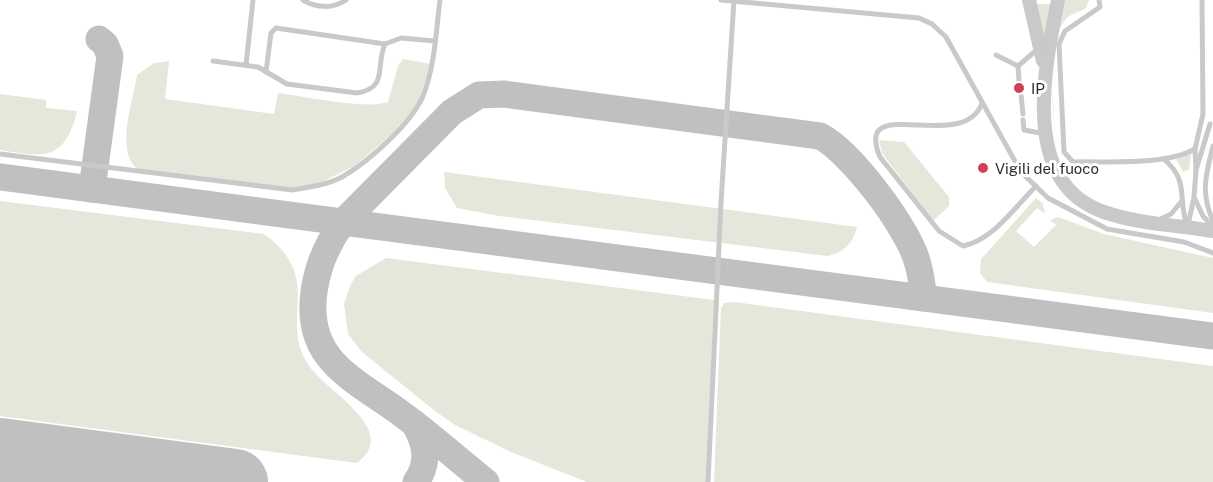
<svg xmlns="http://www.w3.org/2000/svg" width="1213" height="482" font-family="'Public Sans',sans-serif">
<rect width="100%" height="100%" fill="#fff"/>
<!-- green -->
<g fill="#e3e8db">
<path d="M1060,0H1089L1086,8C1079,13 1071,13 1066,19C1044,44 1054,109 1055,141L1051,65Z"/>
<path d="M1035,4H1053L1046,47Z"/>
<path d="M403,59L431,64L417,105L392,134L354,166L320,183L291,190L137,169C115,150 133,101 137,75L154,63L169,61L165,99L274,114L278,93C303,96 367,110 388,102L398,66Z"/>
<path d="M0,94L46,100V108L77,111C65,162 43,157 0,150Z"/>
<path d="M879,140L904,142L949,197V206L933,221L882,153Z"/>
<path d="M1191,154L1189,170L1183,172L1176,159Z"/>
<path d="M444,172L857,227C853,244 843,253 827,256L499,216L457,208L445,188Z"/>
<path d="M1036,198L1043,204L1045,214L1037,208L1016,231L1034,247L1056,225L1050,220L1058,217L1104,234L1213,258V313L987,282L980,273L981,259Z"/>
<path d="M0,201L264,234C326,279 277,319 309,366C328,393 401,430 357,463L0,416Z"/>
<path d="M386,258L714,300L706,482H587L511,452L455,425L435,411L362,352L348,334L344,304L350,286L356,276Z"/>
<path d="M734,302L1213,366V482H714L721,308L724,303Z"/>
</g>
<g fill="none" stroke-linecap="round" stroke-linejoin="round">
<!-- taxiway -->
<g stroke="#c0c0c0" stroke-width="27">
<path d="M0,177L1213,336"/>
<path d="M92,189L110,56L105,44L99,39"/>
<path d="M414,423C426,443 430,462 416,482"/>
<path d="M486,482C458,460 432,436 403,415C381,398 352,383 333,362C297,323 315,260 343,222L452,112L479,95L504,94L820,136C851,152 908,228 917,261C921,273 922,286 924,298"/>
</g>
<!-- runway -->
<path stroke="#c0c0c0" stroke-width="66" d="M0,451L235,482"/>
<!-- service -->
<g stroke="#c9c9c9" stroke-width="5">
<path d="M303,0C316,8 333,9 346,0"/>
<path d="M721,0L919,18L932,24L946,37L1021,172L1048,198L1107,229L1184,242L1213,253"/>
<path d="M1099,0L1100,7L1065,31L1059,44L1064,152L1073,162C1109,161 1164,166 1195,149"/>
<path d="M996,55L1018,66"/>
<path d="M213,61L258,67L287,84L357,93C389,88 375,66 385,44L401,38L435,41"/>
<path d="M246,65L253,0"/>
<path d="M266,72L271,33L276,28L385,44"/>
<path d="M1019,81L1018,66L1039,48"/>
<path d="M1021,95L1023,114"/>
<path d="M982,103C964,155 852,91 880,157L939,231L963,246C993,240 1015,207 1036,186"/>
<path d="M1023,120L1024,130L1045,134"/>
<path d="M1213,146C1206,175 1200,192 1213,221"/>
<path d="M0,154L292,190C309,187 327,185 342,177C368,162 411,124 423,96C435,66 436,31 440,0"/>
<path d="M1164,159C1190,182 1177,197 1187,225"/>
<path d="M1196,170L1195,149L1203,114L1202,0"/>
<path d="M1195,199L1203,216L1213,227"/>
<path d="M1157,221L1171,214L1181,202"/>
<path d="M1188,225L1194,197L1196,170L1210,124"/>
<path d="M708,482L721,202L734,0"/>
</g>
<!-- tertiary -->
<g stroke="#c9c9c9" stroke-width="14">
<path d="M1029,0L1043,61"/>
<path d="M1058,0C1045,67 1019,183 1104,212C1138,224 1178,225 1213,231"/>
</g>
</g>
<!-- markers -->
<g fill="#ce4354" stroke="#fff" stroke-width="2">
<circle cx="1019" cy="88" r="6"/>
<circle cx="983" cy="168" r="6"/>
</g>
<g text-anchor="middle" dominant-baseline="central" stroke-width="6" stroke-linejoin="round" paint-order="stroke">
<!-- poi labels -->
<g font-size="15" fill="#2c2c2c" stroke="#fff" text-anchor="start">
<text x="1031" y="88">IP</text>
<text x="995" y="168">Vigili del fuoco</text>
</g>
</g>
</svg>
